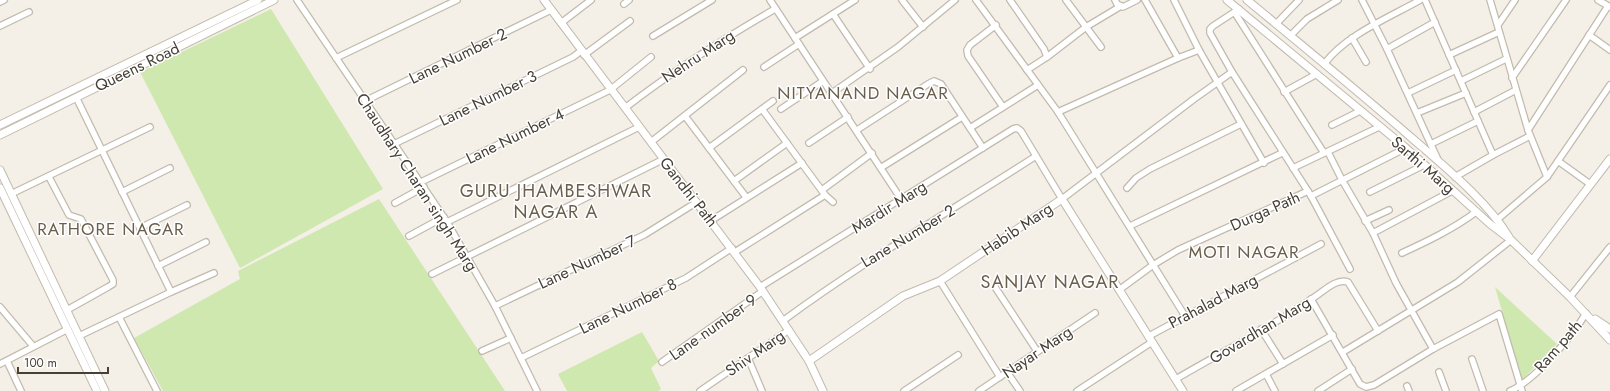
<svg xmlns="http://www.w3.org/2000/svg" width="1610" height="391" font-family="Jost,sans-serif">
<rect width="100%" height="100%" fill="#f4f0e7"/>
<!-- green -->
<g fill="#cfe8af">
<path d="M271,9L383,189L240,268L140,72Z"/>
<path d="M379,199L505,391H163L134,338L240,279L238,271Z"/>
<path d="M1495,287L1557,344L1522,380Z"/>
<path d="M642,332L659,361L651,368L661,389L658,391H567L558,374Z"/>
</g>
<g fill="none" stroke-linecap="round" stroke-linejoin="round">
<defs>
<g id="minor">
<path d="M297,0L447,222L495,306L537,391"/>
<path d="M770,0L901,199"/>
<path d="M902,0L923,27"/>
<path d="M976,0L1058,112L1185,316"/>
<path d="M1010,0L1044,49L1047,57L1027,70"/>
<path d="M1066,0L1101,47"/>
<path d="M1115,0L1117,4L1123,7L1137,0"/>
<path d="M1145,0L1178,58"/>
<path d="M1174,0L1199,50L1264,163"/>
<path d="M1362,0L1387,49L1438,160"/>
<path d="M1425,0L1493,155"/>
<path d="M1490,0L1528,130L1547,177"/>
<path d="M1598,0L1610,7"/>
<path d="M0,2L4,0"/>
<path d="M624,4L629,0"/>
<path d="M1239,9L1213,26L1210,29V33L1232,72L1311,196L1406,148"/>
<path d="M1235,13L1324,153"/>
<path d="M833,14L870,69"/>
<path d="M561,23L591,0"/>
<path d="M1276,24L1299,0"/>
<path d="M996,25L970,45L967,50L968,56L1003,107"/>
<path d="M1498,25L1515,0"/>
<path d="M0,26L29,12"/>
<path d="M1291,35L1307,19L1338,0"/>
<path d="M1589,35L1610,50"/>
<path d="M653,36L712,0"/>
<path d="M795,38L855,0"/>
<path d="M1352,38L1366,62"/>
<path d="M1387,49L1435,22"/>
<path d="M584,55L630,21"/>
<path d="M1449,55L1499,32"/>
<path d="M1047,57L1086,27L1121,6"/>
<path d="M336,58L457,0"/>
<path d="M1325,63C1346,35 1390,17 1420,0"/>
<path d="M764,67L799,44"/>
<path d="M1512,78L1566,0"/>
<path d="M1461,81L1506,59"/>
<path d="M1284,92L1315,75"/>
<path d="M832,93L898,47L955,0"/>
<path d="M1408,93L1456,70"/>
<path d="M76,97L171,292L79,336"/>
<path d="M365,101L551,10"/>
<path d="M773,101L762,109L825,195L833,202"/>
<path d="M625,108C673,71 723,39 775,9"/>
<path d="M781,109L823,81"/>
<path d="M1058,112L1178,58L1199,50"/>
<path d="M1474,112L1516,90"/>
<path d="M1417,113L1466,93"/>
<path d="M685,116L746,197"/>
<path d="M1332,125L1360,111"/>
<path d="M970,128L1038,85"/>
<path d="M857,130L928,84L934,81L941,84L983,148"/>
<path d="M1528,130L1608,6"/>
<path d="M651,142L743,70"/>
<path d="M809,143L848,117"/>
<path d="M394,144L573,57L581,51"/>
<path d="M1431,144L1478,121"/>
<path d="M709,148L762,109"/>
<path d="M1328,152L1342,180L1373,233L1396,283L1433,349"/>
<path d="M1558,161L1590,184"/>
<path d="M882,167L962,117"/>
<path d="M1293,168L1379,127"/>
<path d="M49,177L69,215L81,219L113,280V284L108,287L67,310"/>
<path d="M1455,177L1493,155L1530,136"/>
<path d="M734,181L787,143"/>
<path d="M421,182L610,90L651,57"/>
<path d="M1127,188L1136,178L1150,169L1241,124"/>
<path d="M822,190L872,153"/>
<path d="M122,192L170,168"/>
<path d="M1370,192L1424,165"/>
<path d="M11,194L150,127"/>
<path d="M1311,196L1350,269"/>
<path d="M395,203L424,187"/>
<path d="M1498,219L1547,177L1610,85"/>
<path d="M712,220L802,163"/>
<path d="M1365,221L1389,210"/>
<path d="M447,222L639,127"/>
<path d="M1130,226L1282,153"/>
<path d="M140,228L187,205"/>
<path d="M1373,233L1452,191"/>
<path d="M409,236L444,217"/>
<path d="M735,252L825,195"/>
<path d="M1402,253C1428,241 1453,229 1476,212"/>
<path d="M158,266L206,242"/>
<path d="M432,274L664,159"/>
<path d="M940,281L1000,377"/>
<path d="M760,287L1013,129L1017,128L1021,131L1062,199L1194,99L1232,72"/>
<path d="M995,287L1037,351"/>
<path d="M1119,290L1153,265L1178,250L1308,191"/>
<path d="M171,292L214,273"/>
<path d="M1570,297L1610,247"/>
<path d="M1311,299L1360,384L1366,387L1374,385L1433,349L1499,314L1522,391"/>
<path d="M495,306L644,235L697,202"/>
<path d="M0,307L33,346"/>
<path d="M119,317L157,391"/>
<path d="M784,320C864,261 951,211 1036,156"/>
<path d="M1261,329L1283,364"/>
<path d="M1149,336L1321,244"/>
<path d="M482,351L511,338"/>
<path d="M1343,352L1458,282L1511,240"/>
<path d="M521,358L686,278L732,248"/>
<path d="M748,358L762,391"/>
<path d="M1472,359L1483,391"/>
<path d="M7,361L21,391"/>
<path d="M662,362L763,291"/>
<path d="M0,364L68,329"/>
<path d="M1007,372L1020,391"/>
<path d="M1439,372L1446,391"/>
<path d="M1266,374L1275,391"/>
<path d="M1176,379C1222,352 1272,327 1316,296C1325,290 1337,278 1348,282L1378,331"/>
<path d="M1407,386L1409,391"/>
<path d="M700,391L789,330"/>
<path d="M904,391L958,355"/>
<path d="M979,391L1095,313"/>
<path d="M1077,391L1152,342"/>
<path d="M1236,391L1333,335"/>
<path d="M1318,391L1352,369"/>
<path d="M1510,391C1534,381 1573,336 1586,313"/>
</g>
<g id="tertiary">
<path d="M544,0L760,287L809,361L823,391"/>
<path d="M1227,0L1406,148L1490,224L1511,240L1570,297L1610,340"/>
<path d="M1247,0C1303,46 1359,92 1413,139C1445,167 1487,201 1509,237"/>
<path d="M0,125L258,0"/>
<path d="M0,135L274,0"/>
<path d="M0,170L105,391"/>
<path d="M0,188L97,391"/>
<path d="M1532,261L1610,159"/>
<path d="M1595,319L1610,329"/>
<path d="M809,361L903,296L940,281L1062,199L1183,391"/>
</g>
</defs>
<!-- minor casing -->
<use href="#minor" stroke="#c2baad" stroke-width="8"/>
<!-- tertiary casing -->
<use href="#tertiary" stroke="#c2baad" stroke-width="9"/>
<!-- minor -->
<use href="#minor" stroke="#fff" stroke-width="5.5"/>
<!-- tertiary -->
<use href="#tertiary" stroke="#fff" stroke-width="7"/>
</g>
<g text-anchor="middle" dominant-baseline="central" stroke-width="3" stroke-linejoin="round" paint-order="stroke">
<!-- street labels -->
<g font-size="16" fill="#474036" stroke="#fff">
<text transform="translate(458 56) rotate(-26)">Lane Number 2</text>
<text transform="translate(698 56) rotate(-33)">Nehru Marg</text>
<text transform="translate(137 67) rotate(-26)">Queens Road</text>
<text transform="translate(488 98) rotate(-26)">Lane Number 3</text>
<text transform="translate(515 136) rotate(-26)">Lane Number 4</text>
<text transform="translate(1423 165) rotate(41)">Sarthi Marg</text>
<text transform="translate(417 182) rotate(57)">Chaudhary Charan singh Marg</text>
<text transform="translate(689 192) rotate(52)">Gandhi Path</text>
<text transform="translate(889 207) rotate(-32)">Mardir Marg</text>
<text transform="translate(1265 211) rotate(-24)">Durga Path</text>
<text transform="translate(1017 229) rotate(-34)">Habib Marg</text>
<text transform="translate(908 236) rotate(-31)">Lane Number 2</text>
<text transform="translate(587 262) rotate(-25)">Lane Number 7</text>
<text transform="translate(1213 301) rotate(-28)">Prahalad Marg</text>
<text transform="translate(628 306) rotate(-26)">Lane Number 8</text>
<text transform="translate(713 327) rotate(-35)">Lane number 9</text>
<text transform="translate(1260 330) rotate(-31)">Govardhan Marg</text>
<text transform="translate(1558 346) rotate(-49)">Ram path</text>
<text transform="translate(1037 352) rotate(-34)">Nayar Marg</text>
<text transform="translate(755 353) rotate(-35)">Shiv Marg</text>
</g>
<!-- neighbourhood labels -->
<g font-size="17" letter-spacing="1" fill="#6a5e4d" stroke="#fff">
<text x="863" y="93">NITYANAND NAGAR</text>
<text x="111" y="229">RATHORE NAGAR</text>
<text x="1244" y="252">MOTI NAGAR</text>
</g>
<!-- quarter labels -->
<g font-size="18" letter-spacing="1" fill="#6a5e4d" stroke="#fff">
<text x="556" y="191">GURU JHAMBESHWAR<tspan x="556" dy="21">NAGAR A</tspan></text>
<text x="1050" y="282">SANJAY NAGAR</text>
</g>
</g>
<!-- scale -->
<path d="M18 367v6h90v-6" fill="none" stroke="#474036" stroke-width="2"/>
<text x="24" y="367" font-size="12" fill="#474036" stroke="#ffffff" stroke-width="3" paint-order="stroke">100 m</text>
</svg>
